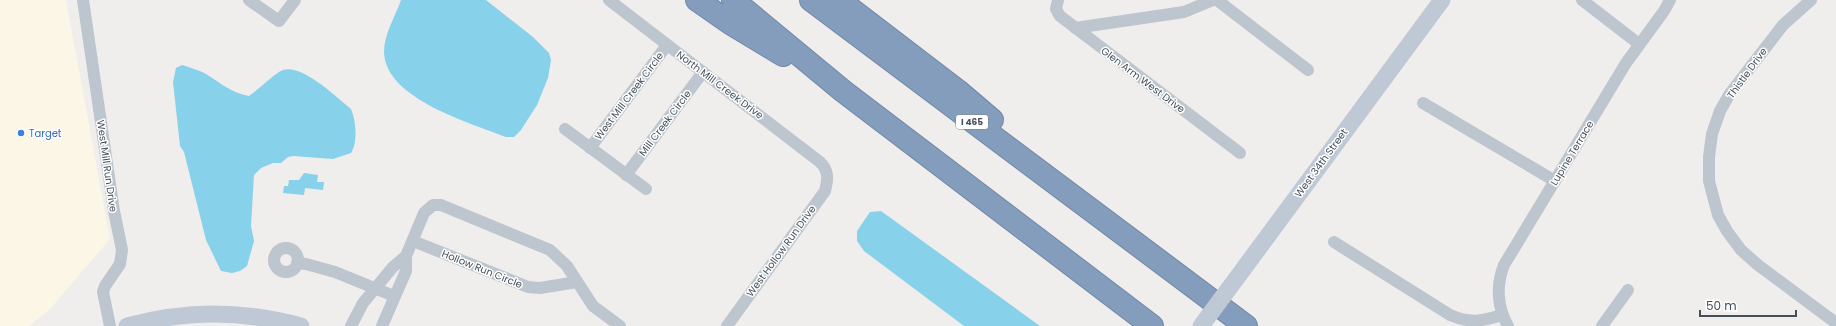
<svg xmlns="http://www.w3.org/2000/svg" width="1836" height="326" font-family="Poppins,sans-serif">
<rect width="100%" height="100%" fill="#f0eded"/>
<!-- commercial -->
<path fill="#fbf6e5" d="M0,0H66L110,239L50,309L29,326H0Z"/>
<!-- water -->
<g fill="#88d1ea">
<path d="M401,0H486L533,37L549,53L551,60L548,78L537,105L521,130L514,137H506C471,123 385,99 384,52C384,34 395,17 401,0Z"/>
<path d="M182,65C191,68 199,70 206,74C221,83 231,93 249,96C257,91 276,72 283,70C303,64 337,98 351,109C356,121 358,142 351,153L333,159L293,156L288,157L281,163H273L261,168L254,175L251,226L254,241L247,266L240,271L232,273L221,271L206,240L184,152L180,146L173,82L176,68Z"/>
<path d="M304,173L318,175L317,182H324L323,190L305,188L304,195L283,193L284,186H288L289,180H299Z"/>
<path d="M881,211L1040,326H964L864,251L857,241V231L870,212Z"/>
</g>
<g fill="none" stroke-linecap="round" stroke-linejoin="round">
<defs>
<g id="highway">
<path d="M697,0L730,23L783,55"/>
<path d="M733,0L843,91L1152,326"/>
<path d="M811,0L1246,326"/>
<path d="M839,0L958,91L992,120"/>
</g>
</defs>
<!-- highway casing -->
<use href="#highway" stroke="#7088a7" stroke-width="24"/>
<!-- street -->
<g stroke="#bdc6cf" stroke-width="12">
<path d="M83,0L114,211L122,250L120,264L105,286L103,292L110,326"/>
<path d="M249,0L279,21L295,0"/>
<path d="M609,0L820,162C829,171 828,179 825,191L727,326"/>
<path d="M1058,0L1056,9L1060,16L1240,153"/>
<path d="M1217,0L1308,70"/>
<path d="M1582,0L1639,44"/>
<path d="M1811,0L1783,25L1729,95L1720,111L1712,134L1709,157V181L1718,215L1727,231L1741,250L1758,265L1836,323"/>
<path d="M1075,28L1184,12L1213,0"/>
<path d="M1423,103L1555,181"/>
<path d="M565,129L646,189"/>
<path d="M590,148L667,45"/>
<path d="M626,175L703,72"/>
<path d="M413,241L528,287L540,288L577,282"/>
<path d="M1334,242L1450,315C1471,324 1481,321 1502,315"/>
<circle cx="286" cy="260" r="12"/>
<path d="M297,263L306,264L335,272L394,296"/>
<path d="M351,326L363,303L393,267L406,256L424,213L433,205H441L550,250L567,266L593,306L620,326"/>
<path d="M382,326L406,271V256"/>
<path d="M1508,326C1497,307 1496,285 1504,265L1626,63L1664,11L1670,0"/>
<path d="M1602,326L1628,290"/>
</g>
<!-- secondary -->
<g stroke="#bfc9d6" stroke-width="17">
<path d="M1236,279L1442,0"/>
<path d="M127,326C187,310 241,310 301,326"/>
</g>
<!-- highway -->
<use href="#highway" stroke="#859dbc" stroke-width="22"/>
<!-- secondary-bridge -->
<path stroke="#bfc9d6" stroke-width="17" d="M1201,326L1236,279"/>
</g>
<!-- markers -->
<circle fill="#3f7fe0" stroke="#fff" stroke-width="1.5" cx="21" cy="133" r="4"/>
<g text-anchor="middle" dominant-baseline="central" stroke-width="3" stroke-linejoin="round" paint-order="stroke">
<!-- shield labels -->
<rect fill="#fff" stroke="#7d848c" stroke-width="1" x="956" y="115" width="32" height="14" rx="3"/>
<g font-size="9" font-weight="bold" fill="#454f5a">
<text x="972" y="122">I 465</text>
</g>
<!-- street labels -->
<g font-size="10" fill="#454f5a" stroke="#fff">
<text transform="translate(1747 73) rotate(-54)">Thistle Drive</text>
<text transform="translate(1143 80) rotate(37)">Glen Arm West Drive</text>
<text transform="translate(720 85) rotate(37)">North Mill Creek Drive</text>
<text transform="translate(629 96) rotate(-53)">West Mill Creek Circle</text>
<text transform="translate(665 123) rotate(-53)">Mill Creek Circle</text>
<text transform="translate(1572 153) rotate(-59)">Lupine Terrace</text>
<text transform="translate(1321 163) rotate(-54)">West 34th Street</text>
<text transform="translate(107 166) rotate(82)">West Mill Run Drive</text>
<text transform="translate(781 251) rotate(-54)">West Hollow Run Drive</text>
<text transform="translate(482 269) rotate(22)">Hollow Run Circle</text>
</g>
<!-- shop labels -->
<g font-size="10" fill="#366cbe" stroke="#fff" text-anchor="start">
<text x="29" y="133">Target</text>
</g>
</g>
<!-- scale -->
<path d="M1700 310v6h96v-6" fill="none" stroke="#454f5a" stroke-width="2"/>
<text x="1706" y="310" font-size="12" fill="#454f5a" stroke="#ffffff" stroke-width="3" paint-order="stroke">50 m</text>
</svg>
